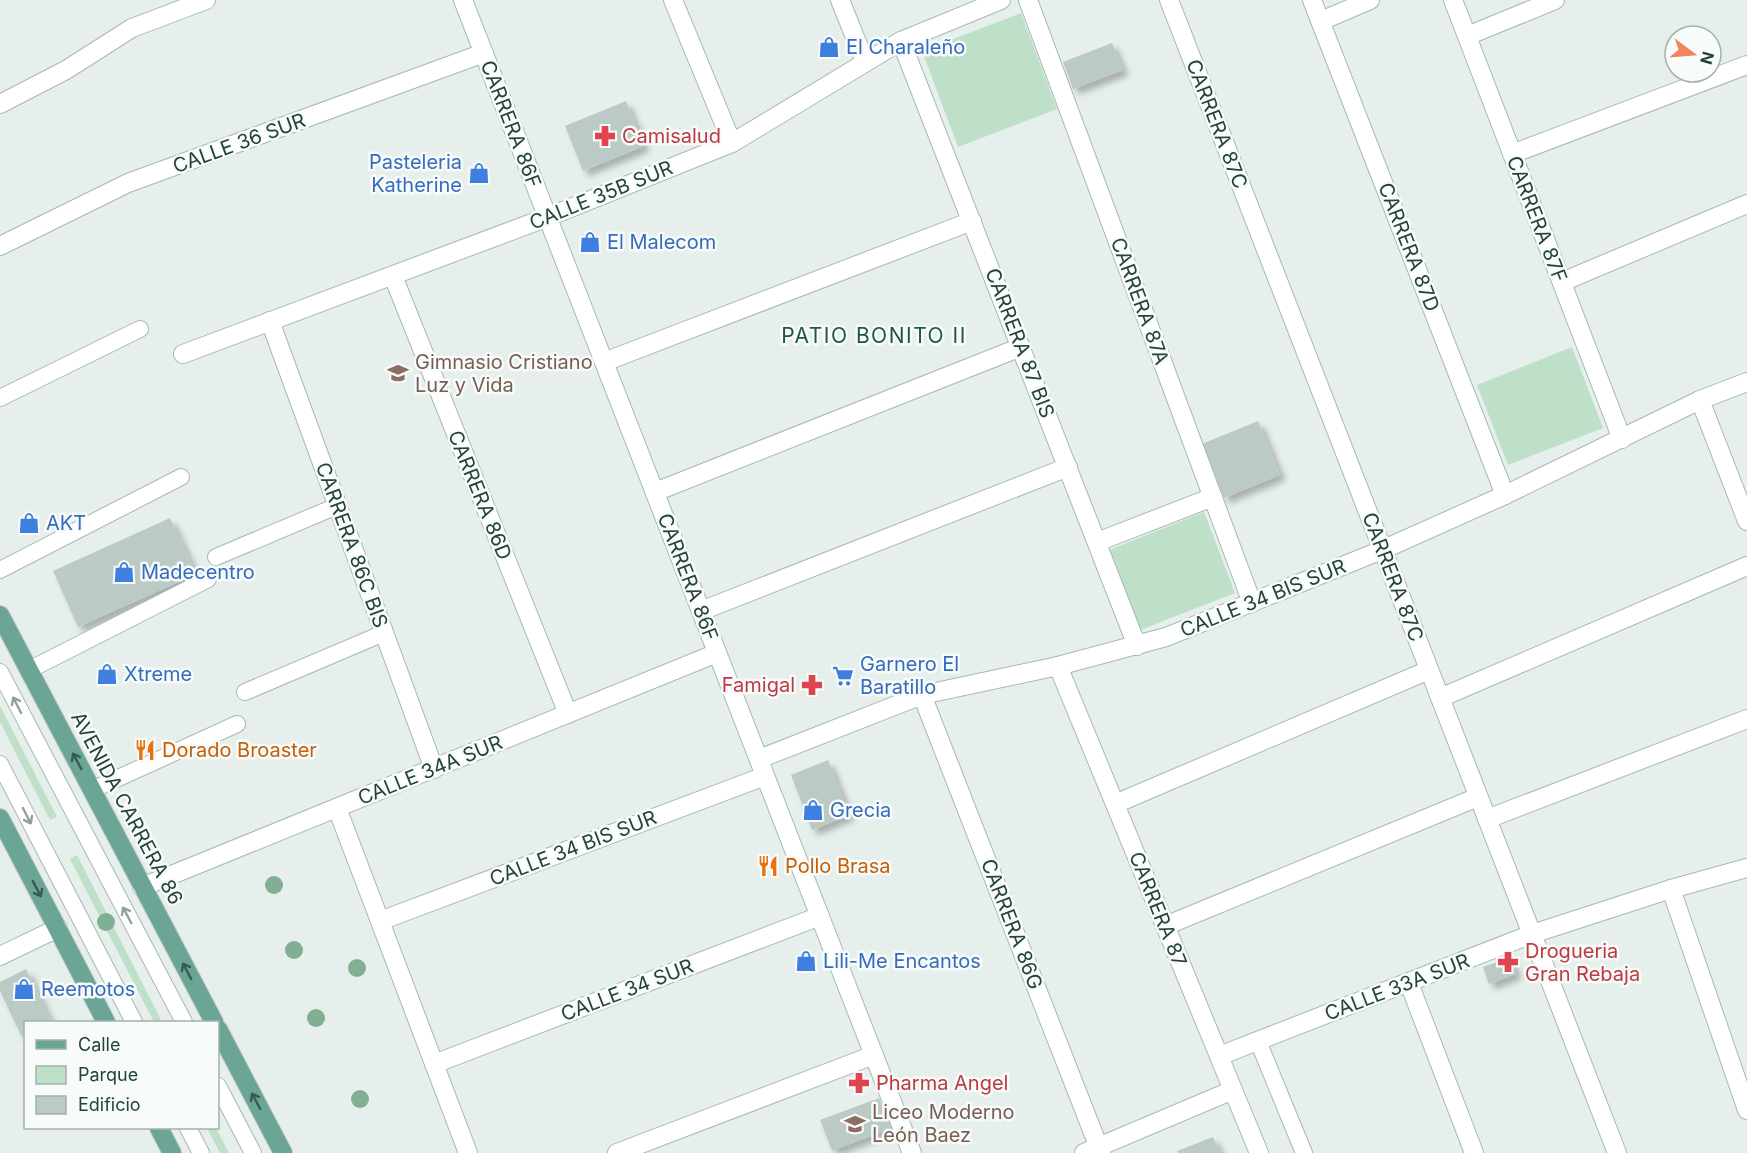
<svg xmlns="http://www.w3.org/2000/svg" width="1747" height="1153" font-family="Inter,sans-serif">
<defs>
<filter id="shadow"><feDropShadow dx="5.5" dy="5.5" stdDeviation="3" flood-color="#0004"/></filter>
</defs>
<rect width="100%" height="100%" fill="#e6efeb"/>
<!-- green -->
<g fill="#bfe0c8">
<path d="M1021,13L1057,109L958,147L922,51Z"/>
<path d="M1572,347L1603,428L1508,465L1477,385Z"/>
<path d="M1204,512L1235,593L1140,630L1109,550Z"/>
<path d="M0,706L57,817L50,820L0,722Z"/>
<path d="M77,855L162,1022H154L70,859Z"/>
<path d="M207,1128H216L229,1153H220Z"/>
</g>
<!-- building -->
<g fill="#bbcac4" filter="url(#shadow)">
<path d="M1112,43L1123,70L1073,89L1063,62Z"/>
<path d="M626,101L644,146L583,171L565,126Z"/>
<path d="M1258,421L1280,475L1224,498L1202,444Z"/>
<path d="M170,518L196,574L78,627L53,571Z"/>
<path d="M828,760L849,815L812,830L791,775Z"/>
<path d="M1510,957L1516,974L1489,984L1483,967Z"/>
<path d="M26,969L51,1022H26V1036L22,1037L0,991V982Z"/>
<path d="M879,1098L891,1128L832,1151L820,1120Z"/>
<path d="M1213,1137L1220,1153H1178L1177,1151Z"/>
</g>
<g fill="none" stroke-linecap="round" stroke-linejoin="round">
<defs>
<g id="lane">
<path d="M0,398L140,329"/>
<path d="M216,557L337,506"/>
<path d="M0,570L181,477"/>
<path d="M29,670L208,579"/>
<path d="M0,672L184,1022"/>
<path d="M245,692L384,633"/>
<path d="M0,764L134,1022"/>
<path d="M92,790L237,724"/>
<path d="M1258,1041L1304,1153"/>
<path d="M218,1086L253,1153"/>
<path d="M188,1128L201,1153"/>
</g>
<g id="street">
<path d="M673,0L732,143"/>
<path d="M840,0L865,62"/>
<path d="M1028,0L1252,603"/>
<path d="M1169,0L1617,1153"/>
<path d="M1312,0L1505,495"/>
<path d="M1453,0L1622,439"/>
<path d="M1321,21L1370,0"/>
<path d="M1467,36L1555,0"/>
<path d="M901,41L1137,646"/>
<path d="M0,104L66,70L132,28L206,0"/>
<path d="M1512,154L1747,65"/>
<path d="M0,246L128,183L484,53"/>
<path d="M393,276L568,714"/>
<path d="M1562,282L1747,204"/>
<path d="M270,321L434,769"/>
<path d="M183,354L548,217L732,143L901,41L1001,0"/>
<path d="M604,362L972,221"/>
<path d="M1700,400L1747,521"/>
<path d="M655,492L1021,347"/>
<path d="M1097,542L1213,497"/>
<path d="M701,611L1068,467"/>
<path d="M1058,666L1233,1090"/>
<path d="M922,695L1101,1153"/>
<path d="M1440,698L1747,566"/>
<path d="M759,759L922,695L1058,666L1166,637L1382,550L1505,495L1700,400L1747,382"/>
<path d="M1115,804L1429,670"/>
<path d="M337,808L468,1153"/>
<path d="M1487,819L1747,719"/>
<path d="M142,887L717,653"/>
<path d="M1671,889L1747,1110"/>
<path d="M380,921L765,776"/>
<path d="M1165,926L1478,797"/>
<path d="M0,956L58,928"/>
<path d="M1409,983L1474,1153"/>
<path d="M1219,1056L1532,934L1671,889L1747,868"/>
<path d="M434,1064L820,916"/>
<path d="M617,1153L874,1055"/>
</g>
<g id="secondary">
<path d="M463,0L912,1153"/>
<path d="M1084,1153L1233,1090L1259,1153"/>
</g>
<g id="primary">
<path d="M0,615L214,1022"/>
<path d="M0,818L106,1022"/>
<path d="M218,1029L283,1153"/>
<path d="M159,1128L172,1153"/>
</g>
</defs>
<!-- lane casing -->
<use href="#lane" stroke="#a8b8b2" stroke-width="18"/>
<!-- street casing -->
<use href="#street" stroke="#a8b8b2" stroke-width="20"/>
<!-- secondary casing -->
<use href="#secondary" stroke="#a4bbb3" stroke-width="20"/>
<!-- primary casing -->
<use href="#primary" stroke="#c2cac8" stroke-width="20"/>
<!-- lane -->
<use href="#lane" stroke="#fff" stroke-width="16"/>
<!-- street -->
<use href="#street" stroke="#fff" stroke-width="18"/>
<!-- secondary -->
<use href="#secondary" stroke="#fff" stroke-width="18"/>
<!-- primary -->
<use href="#primary" stroke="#6aa596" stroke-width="18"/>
</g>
<!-- trees -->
<g fill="#80af93">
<circle cx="274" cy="885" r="9"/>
<circle cx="106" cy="922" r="9"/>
<circle cx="294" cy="950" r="9"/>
<circle cx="357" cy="968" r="9"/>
<circle cx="316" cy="1018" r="9"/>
<circle cx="360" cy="1099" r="9"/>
</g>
<!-- one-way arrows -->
<defs><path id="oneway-shaft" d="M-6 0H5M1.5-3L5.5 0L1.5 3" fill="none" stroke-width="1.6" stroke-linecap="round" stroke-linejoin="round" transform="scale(1.5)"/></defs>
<g stroke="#92a09c">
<use href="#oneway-shaft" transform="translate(17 705) rotate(-117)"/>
<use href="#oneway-shaft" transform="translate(27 816) rotate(63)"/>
<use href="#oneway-shaft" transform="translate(127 915) rotate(-118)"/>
</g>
<g stroke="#365b51">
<use href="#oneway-shaft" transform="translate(77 761) rotate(-118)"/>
<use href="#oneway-shaft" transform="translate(37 889) rotate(62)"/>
<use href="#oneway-shaft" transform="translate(187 971) rotate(-118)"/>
<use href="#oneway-shaft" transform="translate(256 1101) rotate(-118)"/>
</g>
<!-- icons -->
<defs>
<symbol id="shop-bare" viewBox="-9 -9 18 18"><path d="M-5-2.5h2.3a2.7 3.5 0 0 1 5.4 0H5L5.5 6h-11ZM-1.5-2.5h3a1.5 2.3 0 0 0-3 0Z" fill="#3f7fe0" stroke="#f7fbf9" stroke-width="2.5" paint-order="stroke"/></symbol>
<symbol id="pharmacy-bare" viewBox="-9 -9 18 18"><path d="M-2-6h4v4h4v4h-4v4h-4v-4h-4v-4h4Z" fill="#e0444e" stroke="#f7fbf9" stroke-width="2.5" paint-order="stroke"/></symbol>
<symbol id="school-bare" viewBox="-9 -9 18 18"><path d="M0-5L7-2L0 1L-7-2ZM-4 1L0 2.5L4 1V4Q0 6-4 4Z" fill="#8d6e63" stroke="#f7fbf9" stroke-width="2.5" paint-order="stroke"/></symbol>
<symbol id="supermarket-bare" viewBox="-9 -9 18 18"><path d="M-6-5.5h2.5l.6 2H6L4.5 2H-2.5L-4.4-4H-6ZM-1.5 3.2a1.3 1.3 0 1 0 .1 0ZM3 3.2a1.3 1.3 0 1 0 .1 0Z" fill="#3f7fe0" stroke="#f7fbf9" stroke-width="2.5" paint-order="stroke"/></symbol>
<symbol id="restaurant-bare" viewBox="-9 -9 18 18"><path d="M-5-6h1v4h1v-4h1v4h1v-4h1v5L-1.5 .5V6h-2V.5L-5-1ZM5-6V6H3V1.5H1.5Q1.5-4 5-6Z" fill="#e8710a" stroke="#f7fbf9" stroke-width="2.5" paint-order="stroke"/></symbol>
</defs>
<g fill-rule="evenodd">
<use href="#shop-bare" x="814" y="32" width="30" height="30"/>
<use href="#pharmacy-bare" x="590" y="121" width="30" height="30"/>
<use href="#shop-bare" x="464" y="158" width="30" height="30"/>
<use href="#shop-bare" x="575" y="227" width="30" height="30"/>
<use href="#school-bare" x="383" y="358" width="30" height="30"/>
<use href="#shop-bare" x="14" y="508" width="30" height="30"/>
<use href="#shop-bare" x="109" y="557" width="30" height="30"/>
<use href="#shop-bare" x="92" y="659" width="30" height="30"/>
<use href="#supermarket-bare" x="828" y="661" width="30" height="30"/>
<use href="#pharmacy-bare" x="797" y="670" width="30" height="30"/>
<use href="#restaurant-bare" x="130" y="735" width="30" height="30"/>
<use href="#shop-bare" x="798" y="795" width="30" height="30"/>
<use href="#restaurant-bare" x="753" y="851" width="30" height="30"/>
<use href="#shop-bare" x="791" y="946" width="30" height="30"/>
<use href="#pharmacy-bare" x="1493" y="947" width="30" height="30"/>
<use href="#shop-bare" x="9" y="974" width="30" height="30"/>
<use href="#pharmacy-bare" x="844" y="1068" width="30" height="30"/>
<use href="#school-bare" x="840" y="1109" width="30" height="30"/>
</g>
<g text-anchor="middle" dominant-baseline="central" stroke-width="5" stroke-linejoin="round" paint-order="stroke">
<!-- shop labels -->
<g font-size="20" fill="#366cbe" stroke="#f7fbf9" text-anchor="start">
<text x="846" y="47">El Charaleño</text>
<text x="462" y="162" text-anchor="end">Pasteleria<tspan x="462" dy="23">Katherine</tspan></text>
<text x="607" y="242">El Malecom</text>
<text x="46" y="523">AKT</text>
<text x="141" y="572">Madecentro</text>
<text x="860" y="664">Garnero El<tspan x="860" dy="23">Baratillo</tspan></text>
<text x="124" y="674">Xtreme</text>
<text x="830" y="810">Grecia</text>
<text x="823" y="961">Lili-Me Encantos</text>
<text x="41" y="989">Reemotos</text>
</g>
<!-- street labels -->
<g font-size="20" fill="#24423a" stroke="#f7fbf9">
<text transform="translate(511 124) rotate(69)">CARRERA 86F</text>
<text transform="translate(1217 124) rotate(69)">CARRERA 87C</text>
<text transform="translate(239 143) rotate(-20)">CALLE 36 SUR</text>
<text transform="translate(601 195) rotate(-22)">CALLE 35B SUR</text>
<text transform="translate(1537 219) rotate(69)">CARRERA 87F</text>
<text transform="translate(1409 247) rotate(69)">CARRERA 87D</text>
<text transform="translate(1140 301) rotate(70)">CARRERA 87A</text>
<text transform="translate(1020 343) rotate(69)">CARRERA 87 BIS</text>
<text transform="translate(480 495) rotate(68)">CARRERA 86D</text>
<text transform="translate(352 545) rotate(70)">CARRERA 86C BIS</text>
<text transform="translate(688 577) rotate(69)">CARRERA 86F</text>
<text transform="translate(1393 577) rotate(69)">CARRERA 87C</text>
<text transform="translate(1263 598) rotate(-22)">CALLE 34 BIS SUR</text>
<text transform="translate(430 770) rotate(-22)">CALLE 34A SUR</text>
<text transform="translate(127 808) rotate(62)">AVENIDA CARRERA 86</text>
<text transform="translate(573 848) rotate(-21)">CALLE 34 BIS SUR</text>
<text transform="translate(1158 909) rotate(68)">CARRERA 87</text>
<text transform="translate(1012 924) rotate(69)">CARRERA 86G</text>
<text transform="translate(1397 987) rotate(-21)">CALLE 33A SUR</text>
<text transform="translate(627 990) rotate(-21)">CALLE 34 SUR</text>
</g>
<!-- health labels -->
<g font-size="20" fill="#be3a42" stroke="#f7fbf9" text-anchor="start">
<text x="622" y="136">Camisalud</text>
<text x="795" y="685" text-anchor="end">Famigal</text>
<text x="1525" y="951">Drogueria<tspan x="1525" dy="23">Gran Rebaja</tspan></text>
<text x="876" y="1083">Pharma Angel</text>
</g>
<!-- education labels -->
<g font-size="20" fill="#785e54" stroke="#f7fbf9" text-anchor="start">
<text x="415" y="362">Gimnasio Cristiano<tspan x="415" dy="23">Luz y Vida</tspan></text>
<text x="872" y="1112">Liceo Moderno<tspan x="872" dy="23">León Baez</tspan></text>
</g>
<!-- food labels -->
<g font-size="20" fill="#c56008" stroke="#f7fbf9" text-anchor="start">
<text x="162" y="750">Dorado Broaster</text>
<text x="785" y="866">Pollo Brasa</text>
</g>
<!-- neighbourhood labels -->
<g font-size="21" letter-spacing="1.5" fill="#1f5548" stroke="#f7fbf9">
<text x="874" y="335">PATIO BONITO II</text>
</g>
</g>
<!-- legend -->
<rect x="24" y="1021" width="195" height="108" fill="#f7fbf9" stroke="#a3b1ad" stroke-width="1.5"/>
<rect x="36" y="1040" width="30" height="9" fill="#6aa596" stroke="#a3b1ad" stroke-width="1.5"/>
<text x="78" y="1051" font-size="18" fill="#24423a">Calle</text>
<rect x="36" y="1066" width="30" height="18" fill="#bfe0c8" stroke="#a3b1ad" stroke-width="1.5"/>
<text x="78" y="1081" font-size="18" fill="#24423a">Parque</text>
<rect x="36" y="1096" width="30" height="18" fill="#bbcac4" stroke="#a3b1ad" stroke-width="1.5"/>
<text x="78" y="1111" font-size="18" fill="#24423a">Edificio</text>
<!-- north arrow -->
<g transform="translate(1693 54) rotate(106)"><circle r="28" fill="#f7fbf9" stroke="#a3b1ad" stroke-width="1.5"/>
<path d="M0-4.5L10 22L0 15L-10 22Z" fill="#f4845f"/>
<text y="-9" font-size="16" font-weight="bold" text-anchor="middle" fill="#24423a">N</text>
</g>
</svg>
